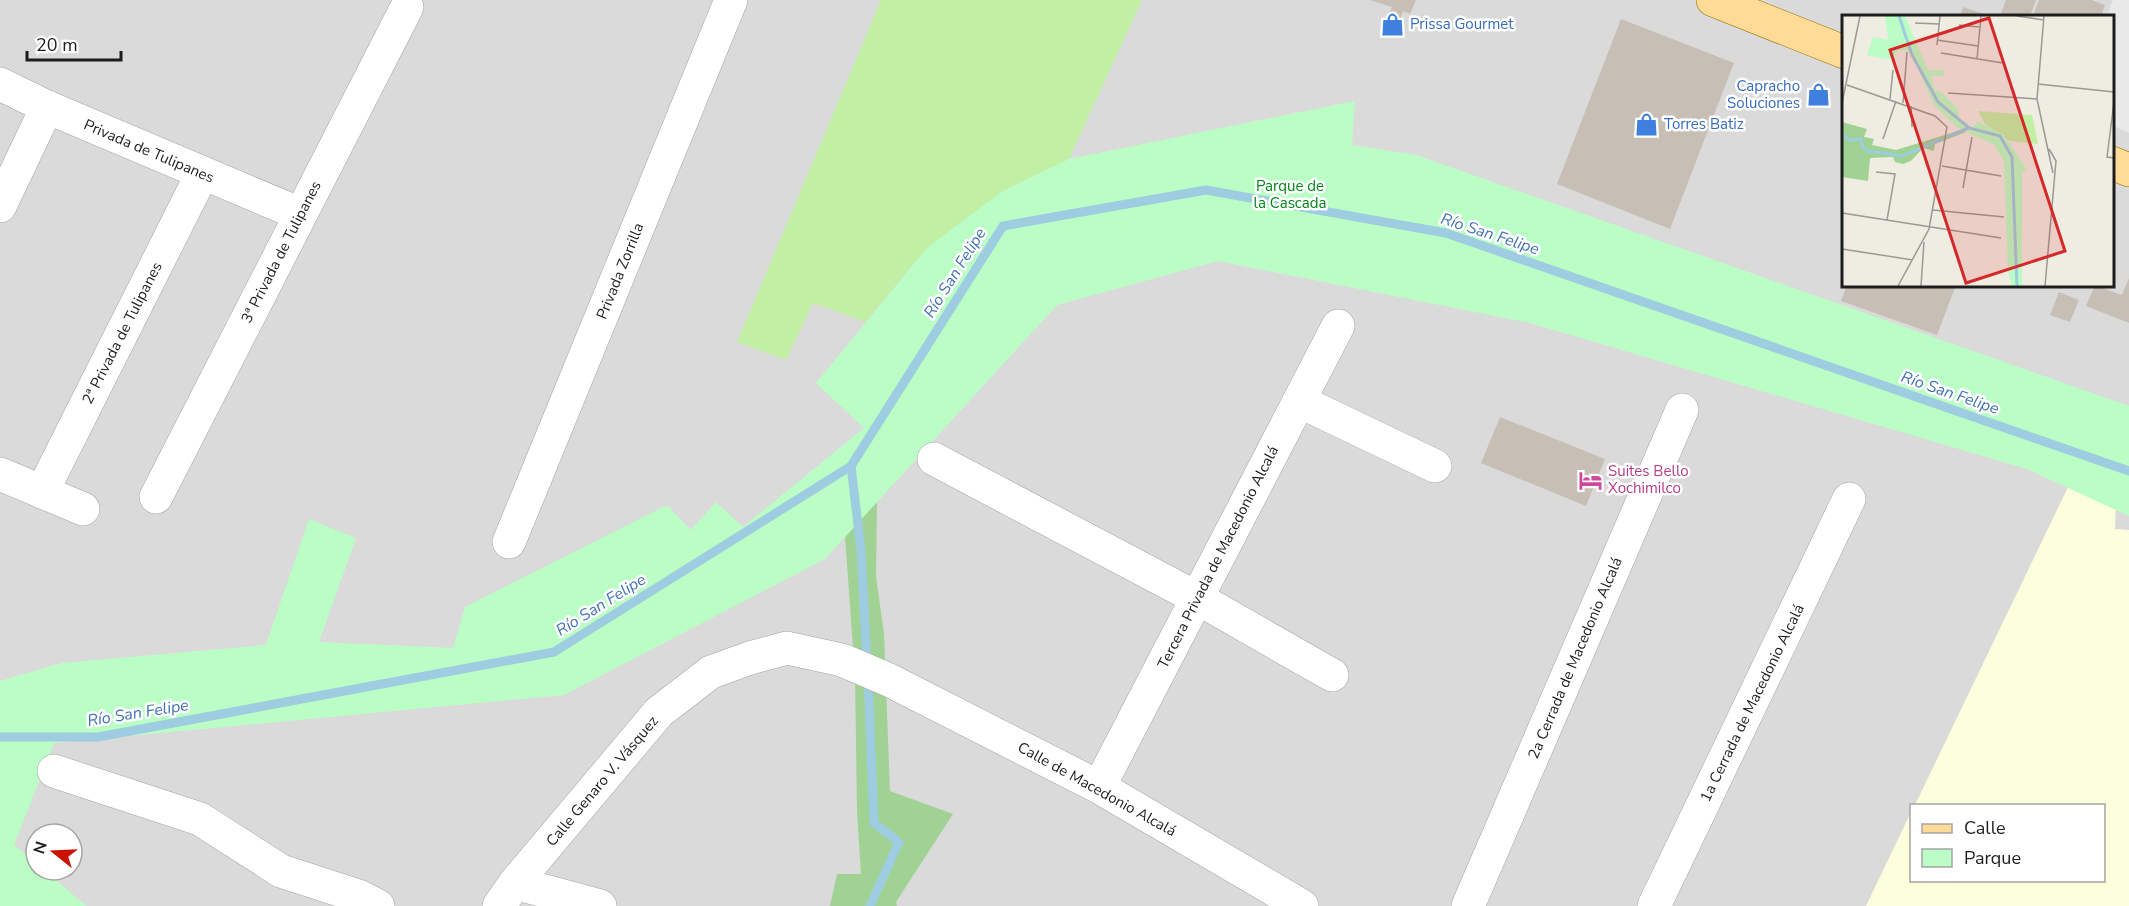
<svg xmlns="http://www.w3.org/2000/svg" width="2129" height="906" font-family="'Nunito Sans',sans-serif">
<rect width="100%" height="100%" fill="#efece2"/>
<!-- residential -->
<path fill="#dbdada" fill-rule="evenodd" d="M0,0H2129V906H0ZM1844,16H2112V285H1844ZM1912,806H2104V880H1912ZM36,834H72V870H36Z"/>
<!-- education -->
<path fill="#fcffdb" d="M2070,483L2116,499L2115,529L2129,530V906H1866L1911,812L1912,880H2104V806L1915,805Z"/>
<!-- grass -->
<path fill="#c1efa3" d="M881,0H1142L1069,159L1003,191L927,248L865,322L813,303L786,360L737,342Z"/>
<!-- forest -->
<path fill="#a0d393" d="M877,502L876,576L884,634L890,791L953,814L896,902L897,906H830L837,874H861L857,811L855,675L845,537Z"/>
<!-- park -->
<path fill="#bafec5" d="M1355,101L1352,145L1416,155L2129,406V516L2027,469L1530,323L1218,261L1057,305L825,559L564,695L54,743L14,845L36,863V870H44L86,906H0V681L62,663L266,645L309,519L356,538L319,642L453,648L465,607L667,505L691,530L716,502L743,527L864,428L816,383L927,248L1003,191L1069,159Z"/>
<!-- parking -->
<path fill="#e9e9e9" d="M2113,0H2129V133L2113,126L2112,16H2107Z"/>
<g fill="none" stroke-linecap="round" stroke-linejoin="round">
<!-- stream -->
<g stroke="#9ecce1" stroke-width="9">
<path d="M851,466L861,550L867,663"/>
<path d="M868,677L874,823L899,842L870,906"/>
<path d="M0,737H98L554,652L851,466L1003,226L1206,190L1446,233L2129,471"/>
</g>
</g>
<!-- building -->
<g fill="#c7bfb5">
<path d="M1370,0H1416L1410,14L1403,11L1393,38L1383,34L1392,7Z"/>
<path d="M2006,0H2036L2030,16H2000Z"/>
<path d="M2039,0H2092L2105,5L2101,16H2033Z"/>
<path d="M1963,7L1990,16H1960Z"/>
<path d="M1621,19L1734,63L1670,229L1557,184Z"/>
<path d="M2129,278V323L2086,306L2095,285L2122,295Z"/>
<path d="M1847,285H1956L1937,335L1841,301Z"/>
<path d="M2059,292L2079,300L2070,322L2050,315Z"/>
<path d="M1500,417L1605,459L1586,506L1481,463Z"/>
</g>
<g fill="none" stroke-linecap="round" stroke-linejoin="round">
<defs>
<g id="minor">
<path d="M0,84L47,107L300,214"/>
<path d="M0,206L47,107"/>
<path d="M1299,401L1435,466"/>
<path d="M934,459L1197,598L1332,675"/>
<path d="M0,474L83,509"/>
<path d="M42,492L202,174"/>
<path d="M156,497L407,7"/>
<path d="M509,542L731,0"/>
<path d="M54,771L200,819L281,871L361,897L378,906"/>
<path d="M1099,787L1338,326"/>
<path d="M515,883L600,906"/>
<path d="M499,906L515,883L659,712L711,672L750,658L787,648L842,660L889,680L1099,787L1302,906"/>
<path d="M1468,906L1682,410"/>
<path d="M1654,906L1849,499"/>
</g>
<g id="primary">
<path d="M1713,0L1844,52"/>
<path d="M2112,163L2129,170"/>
</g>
</defs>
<!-- minor casing -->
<use href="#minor" stroke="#a4a4a4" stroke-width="34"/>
<!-- primary casing -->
<use href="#primary" stroke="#967200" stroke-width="34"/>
<!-- minor -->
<use href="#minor" stroke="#fff" stroke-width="33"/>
<!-- primary -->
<use href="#primary" stroke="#ffdb97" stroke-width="33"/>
</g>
<!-- icons -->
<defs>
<symbol id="shop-bare" viewBox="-9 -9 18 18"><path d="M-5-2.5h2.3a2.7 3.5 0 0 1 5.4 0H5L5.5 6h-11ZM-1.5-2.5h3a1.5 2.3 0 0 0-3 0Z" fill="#3f7fe0" stroke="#fff" stroke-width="2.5" paint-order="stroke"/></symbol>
<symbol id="hotel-bare" viewBox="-9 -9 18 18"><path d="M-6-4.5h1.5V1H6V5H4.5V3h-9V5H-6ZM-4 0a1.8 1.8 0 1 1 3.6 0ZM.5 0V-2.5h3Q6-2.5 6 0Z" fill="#d1479c" stroke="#fff" stroke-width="2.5" paint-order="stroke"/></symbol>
</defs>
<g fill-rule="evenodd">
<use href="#shop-bare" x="1376" y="8" width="33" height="33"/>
<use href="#shop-bare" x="1802" y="78" width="33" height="33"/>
<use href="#shop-bare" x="1630" y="108" width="33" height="33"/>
<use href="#hotel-bare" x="1574" y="464" width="33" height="33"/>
</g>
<g text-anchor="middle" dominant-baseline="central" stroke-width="5" stroke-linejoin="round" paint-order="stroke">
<!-- shop labels -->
<g font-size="15" fill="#366cbe" stroke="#fff" text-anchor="start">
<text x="1410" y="24">Prissa Gourmet</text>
<text x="1800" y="86" text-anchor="end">Capracho<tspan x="1800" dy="17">Soluciones</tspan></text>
<text x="1664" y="124">Torres Batiz</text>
</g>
<!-- street labels -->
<g font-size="15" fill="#1d1d1d" stroke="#fff">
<text transform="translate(149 151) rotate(23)">Privada de Tulipanes</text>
<text transform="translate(281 252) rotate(-63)">3ª Privada de Tulipanes</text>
<text transform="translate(620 271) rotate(-68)">Privada Zorrilla</text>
<text transform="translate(122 333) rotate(-63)">2ª Privada de Tulipanes</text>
<text transform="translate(1218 557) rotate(-63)">Tercera Privada de Macedonio Alcalá</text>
<text transform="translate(1575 658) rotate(-67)">2a Cerrada de Macedonio Alcalá</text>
<text transform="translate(1752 703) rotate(-64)">1a Cerrada de Macedonio Alcalá</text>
<text transform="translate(602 781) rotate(-50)">Calle Genaro V. Vásquez</text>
<text transform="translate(1097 789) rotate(29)">Calle de Macedonio Alcalá</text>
</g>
<!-- park labels -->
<g font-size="15" fill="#028518" stroke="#fff">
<text x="1290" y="186">Parque de<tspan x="1290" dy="17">la Cascada</tspan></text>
</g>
<!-- hotel labels -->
<g font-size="15" fill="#b23c85" stroke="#fff" text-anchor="start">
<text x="1608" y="471">Suites Bello<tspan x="1608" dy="17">Xochimilco</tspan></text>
</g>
<!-- water labels -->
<g font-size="16" font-style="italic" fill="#4171b5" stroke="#fff">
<text transform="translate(1490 234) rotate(18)">Río San Felipe</text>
<text transform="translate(955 273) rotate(-58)">Río San Felipe</text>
<text transform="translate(1950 393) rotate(19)">Río San Felipe</text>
<text transform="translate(601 605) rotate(-32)">Río San Felipe</text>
<text transform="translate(138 713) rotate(-9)">Río San Felipe</text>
</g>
</g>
<!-- overview -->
<g transform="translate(1842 15)">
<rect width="272" height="272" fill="#efece2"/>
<path d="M136,96L190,100L196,129L168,126L143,109Z" fill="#c1efa3"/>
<path d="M0,107L25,114L22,122L32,124L30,130L54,135L119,115L124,117L93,129L92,136L81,133L69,146L61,149L53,147L51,142L28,143L26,166L0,162Z" fill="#a0d393"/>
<path d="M43,1H63L86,55H102L101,61H89L93,76H98L116,94L117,103L131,113L135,106L162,120L185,155L180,156V271H170L166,256L162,146L152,130L116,113L92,90L68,36L56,35L51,45L25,40L31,22L46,25Z" fill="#bafec5"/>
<path fill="none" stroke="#9ecce1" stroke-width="3" d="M57,1L70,40L96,87L127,113L158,121L170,142L175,271M0,119L7,125L19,124L21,133L27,136L60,141L101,124M105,122L126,113"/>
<path fill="none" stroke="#9b9993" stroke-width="1.5" d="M175,1L202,5M202,1L195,84L211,158M73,8L97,9M117,10L137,12M95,25L136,31M95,30L98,1M99,38L161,48M135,44L139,1M196,69L272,77M5,70L93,101L105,112L87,214L56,271M106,78L195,84M48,84L51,55M272,87L265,142L272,143M0,88L18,1M61,88L65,37M69,91L70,112M41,124L54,86M100,151L159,161M34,157L53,159L45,205M121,173L130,122M91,195L162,202M0,198L159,223M0,234L71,245M79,271L82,227M203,271L214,146L207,134"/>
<path fill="#d62828" fill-opacity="0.15" stroke="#d62828" stroke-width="3" d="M147,3L223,236L124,268L48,35Z"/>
<rect width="272" height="272" fill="none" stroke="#1d1d1d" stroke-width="3"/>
</g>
<!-- legend -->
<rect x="1910" y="804" width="195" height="78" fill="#ffffff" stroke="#a5a5a5" stroke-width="1.5"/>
<rect x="1922" y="824" width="30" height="9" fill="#ffdb97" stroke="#a5a5a5" stroke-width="1.5"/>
<text x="1964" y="834" font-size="18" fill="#1d1d1d">Calle</text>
<rect x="1922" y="849" width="30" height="18" fill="#bafec5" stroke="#a5a5a5" stroke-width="1.5"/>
<text x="1964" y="864" font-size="18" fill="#1d1d1d">Parque</text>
<!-- north arrow -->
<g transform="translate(54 852) rotate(288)"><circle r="28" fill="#ffffff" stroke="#a5a5a5" stroke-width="1.5"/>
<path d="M0-4.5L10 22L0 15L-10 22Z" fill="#ca1200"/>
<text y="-9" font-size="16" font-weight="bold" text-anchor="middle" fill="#1d1d1d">N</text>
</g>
<!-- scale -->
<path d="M27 51v9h94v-9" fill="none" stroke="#1d1d1d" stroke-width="3"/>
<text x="36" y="51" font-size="18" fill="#1d1d1d" stroke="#ffffff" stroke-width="4.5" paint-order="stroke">20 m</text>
</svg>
